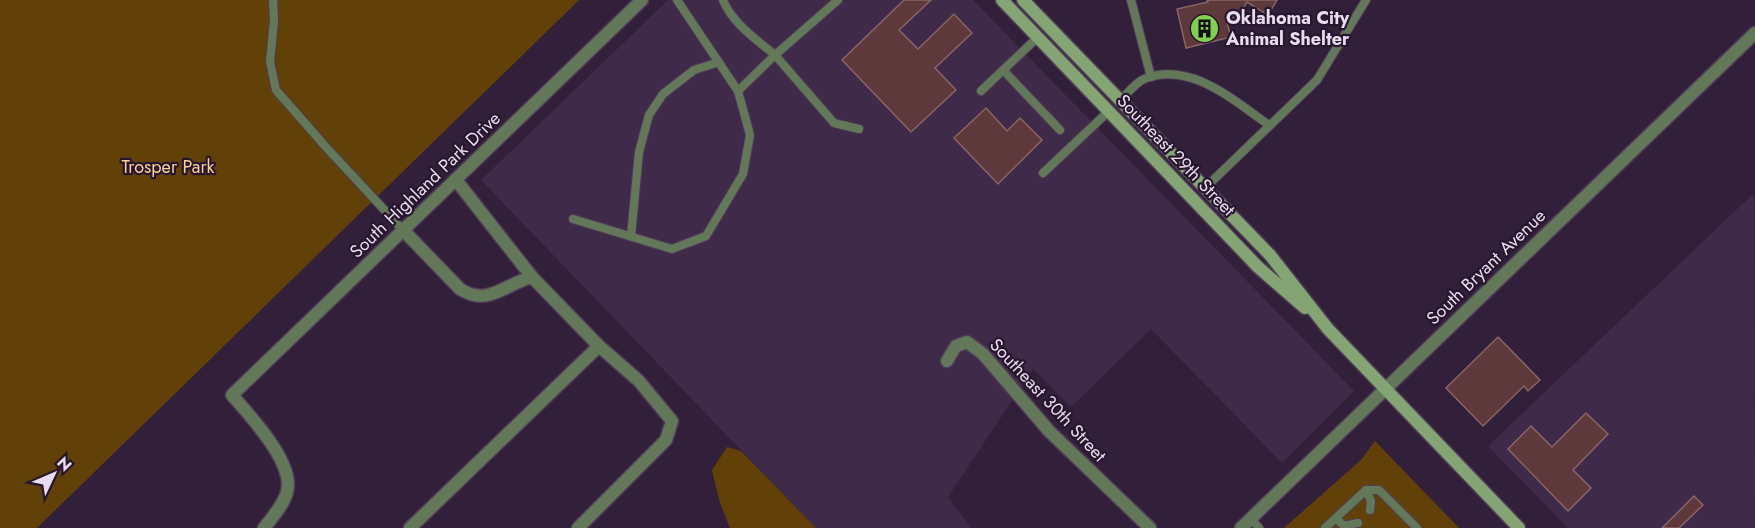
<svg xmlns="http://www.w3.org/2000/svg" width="1755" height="528" font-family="Jost,sans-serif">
<rect width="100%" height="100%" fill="#32203a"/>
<!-- built -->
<g fill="#402a4a">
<path d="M668,0H973L1354,391L1282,463L1151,329L1071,407L1033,369L948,497L971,528H816L481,180Z"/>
<path d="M1754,193L1755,528H1568L1488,446Z"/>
</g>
<!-- green -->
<g fill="#624108">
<path d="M0,0H579L37,528H0Z"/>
<path d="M1375,441L1459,528H1284L1361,460Z"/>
<path d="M727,447L741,451L816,528H730L720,503L712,470Z"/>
</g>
<!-- building -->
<g fill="#5d393b" stroke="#8a6365" stroke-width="1.5">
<path d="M904,0H931L899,30L918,49L954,14L972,33L935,68L956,90L911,132L842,60Z"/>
<path d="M1207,0H1277L1268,15L1247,2L1239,16L1226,19L1231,37L1186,48L1177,9L1208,2Z"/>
<path d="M986,108L1007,131L1020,118L1042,140L998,184L954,138Z"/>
<path d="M1498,337L1540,380L1528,391L1524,386L1483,426L1446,388Z"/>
<path d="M1586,413L1608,434L1573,470L1591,488L1568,511L1508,449L1531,426L1552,447Z"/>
<path d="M1694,496L1703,505L1679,528H1662Z"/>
</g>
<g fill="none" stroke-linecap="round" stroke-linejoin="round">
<defs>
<g id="service">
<path d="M273,0L274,20L270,62L276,90L325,146L403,230"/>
<path d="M677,0L738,91L775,55C757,40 732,23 723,0"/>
<path d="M838,0L775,55L834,123L859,129"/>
<path d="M1131,0L1151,77"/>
<path d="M1003,70L1060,130"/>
<path d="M981,91L1038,37"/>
<path d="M1120,101C1127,94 1135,83 1144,79C1190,60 1234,101 1269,125"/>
<path d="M1043,173L1109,111"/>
<path d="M1205,188L1317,80L1366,0"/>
<path d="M573,219L672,249L706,236L743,174L750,135L738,91"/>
<path d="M631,236L639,152L649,115L663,94L694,70L719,62"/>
<path d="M1366,490L1371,501L1370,510"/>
<path d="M1336,518L1344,526L1358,523"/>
<path d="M1251,519L1259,528"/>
<path d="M1325,528L1366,490H1379L1417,528"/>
</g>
<g id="minor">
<path d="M456,180L532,277L599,346L639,381L672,421L666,440L578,528"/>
<path d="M403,230L460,289C488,307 505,284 532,277"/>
<path d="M947,361L956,346L967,342L983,354L1049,431L1150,528"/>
<path d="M264,528C272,518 284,504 287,492C295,463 250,416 232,395L642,0"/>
<path d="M410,528L599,346"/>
</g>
<path id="tertiary" d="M1241,528L1755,33"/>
<g id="secondary">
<path d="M1002,0L1258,267L1305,308"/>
<path d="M1023,0L1270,255L1328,329L1519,528"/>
</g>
</defs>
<!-- service casing -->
<use href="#service" stroke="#4f3e57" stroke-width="10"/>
<!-- minor casing -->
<use href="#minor" stroke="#4f3e57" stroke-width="15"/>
<!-- tertiary casing -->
<use href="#tertiary" stroke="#4f3e57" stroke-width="15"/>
<!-- secondary casing -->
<use href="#secondary" stroke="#4f3e57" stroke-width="15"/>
<!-- service -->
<use href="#service" stroke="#637859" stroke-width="8"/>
<!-- minor -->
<use href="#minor" stroke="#637859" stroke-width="12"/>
<!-- tertiary -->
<use href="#tertiary" stroke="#637859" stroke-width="12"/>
<!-- secondary -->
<use href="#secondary" stroke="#84a573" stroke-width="12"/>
</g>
<!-- icons -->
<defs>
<symbol id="building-disc" viewBox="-11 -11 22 22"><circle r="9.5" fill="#82d04f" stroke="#28162f"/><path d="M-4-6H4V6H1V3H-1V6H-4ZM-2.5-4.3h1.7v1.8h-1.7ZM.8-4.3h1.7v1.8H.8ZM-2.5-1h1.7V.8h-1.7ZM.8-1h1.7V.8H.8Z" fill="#111"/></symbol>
</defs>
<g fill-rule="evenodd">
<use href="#building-disc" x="1188" y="12" width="33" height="33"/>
</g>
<g text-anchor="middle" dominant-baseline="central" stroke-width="4.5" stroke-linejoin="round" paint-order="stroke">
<!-- poi labels -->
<g font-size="18" font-weight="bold" fill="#e8ddee" stroke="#28162f" text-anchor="start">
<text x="1226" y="18">Oklahoma City<tspan x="1226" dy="21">Animal Shelter</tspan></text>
</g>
<!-- street labels -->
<g font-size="18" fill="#e8ddee" stroke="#28162f">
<text transform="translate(1176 155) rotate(46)">Southeast 29th Street</text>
<text transform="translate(425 185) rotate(-44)">South Highland Park Drive</text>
<text transform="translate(1486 267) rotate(-44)">South Bryant Avenue</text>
<text transform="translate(1048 400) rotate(47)">Southeast 30th Street</text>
</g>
<!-- park labels -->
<g font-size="18" fill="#f9cf95" stroke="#28162f">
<text x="168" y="167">Trosper Park</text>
</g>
</g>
<!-- north arrow -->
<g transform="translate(54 474) rotate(46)" stroke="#28162f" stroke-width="4.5" paint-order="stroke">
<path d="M0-4.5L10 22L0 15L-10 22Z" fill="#e8ddee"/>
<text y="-9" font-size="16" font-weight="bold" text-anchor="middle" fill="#e8ddee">N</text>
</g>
</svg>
